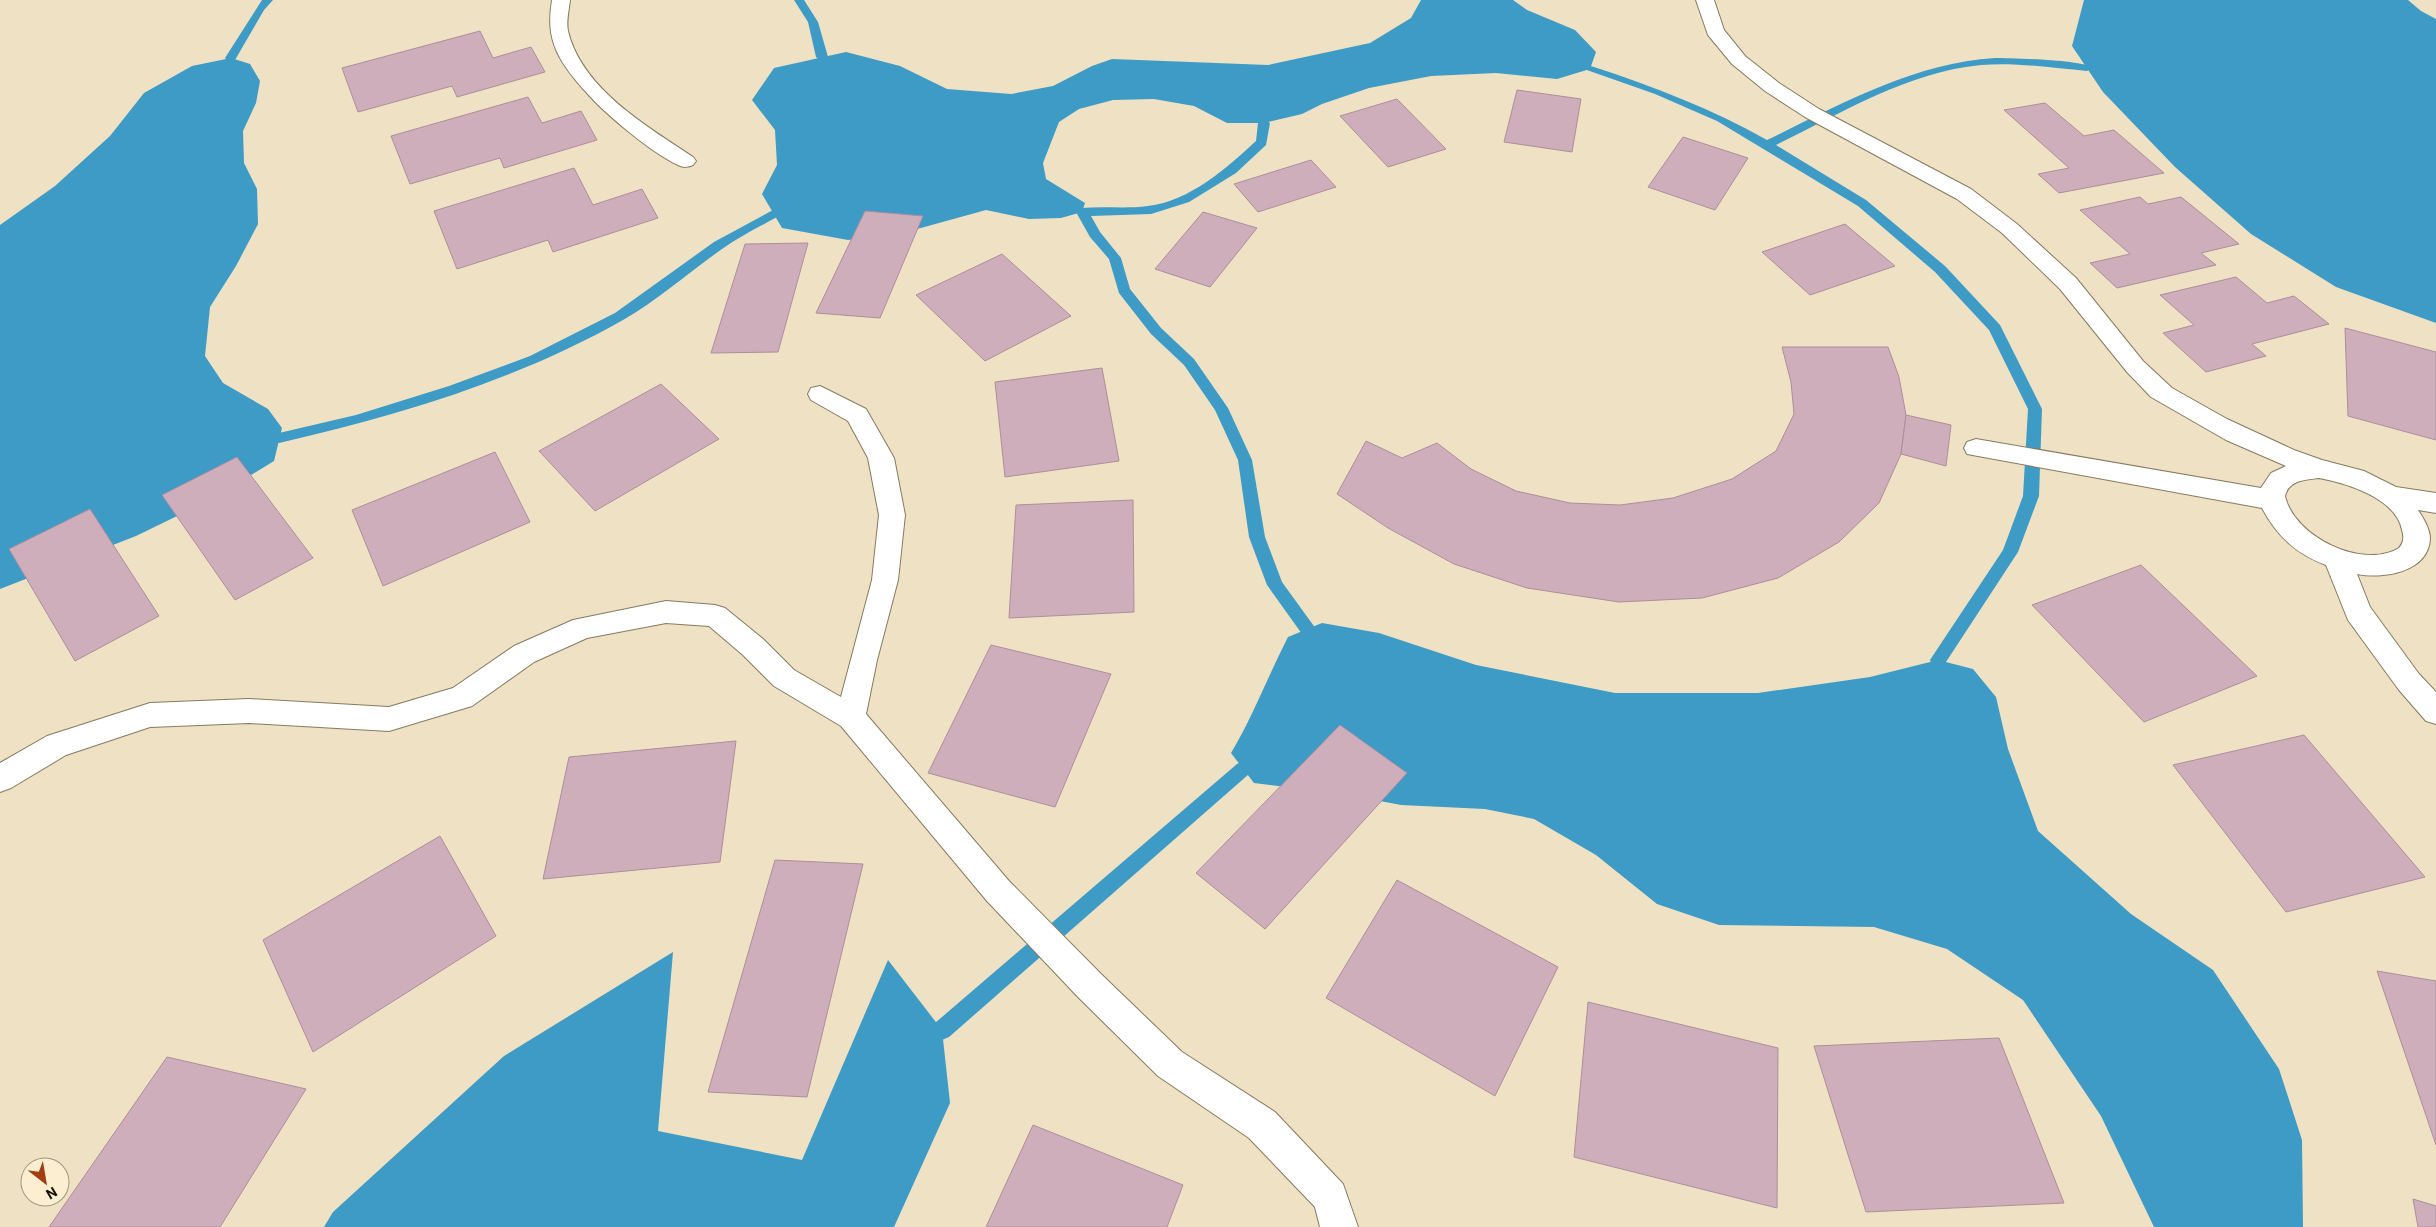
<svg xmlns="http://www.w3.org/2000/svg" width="2436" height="1227" font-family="Roboto,sans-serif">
<rect width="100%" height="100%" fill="#eee1c4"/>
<!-- water -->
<g fill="#3e9bc6">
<path d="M1421,0H1513L1527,10L1575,30L1596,52L1590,69L1557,79L1496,73L1431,76L1369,88L1322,104L1302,114L1264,123H1227L1194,106L1154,99L1113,100L1079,109L1059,122L1043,163L1046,179L1085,203L1082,212L1061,218L1029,219L986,210L910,231L848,240L782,228L762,194L777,165L775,130L752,100L774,68L846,52L900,66L947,89L1011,94L1053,86L1092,66L1112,59L1268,65L1370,43L1411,18Z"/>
<path d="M2084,0H2408L2421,11L2436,19V323L2336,287L2251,234L2175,167L2103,92L2072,46Z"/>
<path d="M231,58L250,64L260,81L256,103L243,131L244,163L257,189L258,224L236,266L210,307L205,356L223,383L268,409L282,428L274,461L210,500L136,536L0,589V225L55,186L110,136L144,93L192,66Z"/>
<path d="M1322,623L1379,633L1476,665L1615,693H1758L1870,677L1938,660L1973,669L1996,697L2008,749L2038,831L2131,914L2213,970L2279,1069L2302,1140L2303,1227H2154L2101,1116L2023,1000L1947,949L1874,927L1719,925L1657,904L1596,855L1534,819L1485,809L1401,805L1343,794L1254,783L1231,753C1253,716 1268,676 1288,637Z"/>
<path d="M673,952L658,1131L802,1160L888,960L942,1030L950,1103L894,1227H324L333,1212L504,1056Z"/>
</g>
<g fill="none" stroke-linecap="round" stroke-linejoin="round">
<!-- stream -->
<g fill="#3e9bc6" fill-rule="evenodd">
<path d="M262,0H273L264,10L235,60H227L225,58Z"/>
<path d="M794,0H804L818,22L828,57L826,59H818L816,57L808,22Z"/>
<path d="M1995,58C2011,58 2084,60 2093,68L2087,71C2052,68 2016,62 1981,65C1907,72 1840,114 1776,145L1866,200L1945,266L2000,325L2042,409L2039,496L2018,552L1944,665L1938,667L1932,665L1930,660L2003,550L2023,496L2028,409L1989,330L1935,272L1858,206L1717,121L1655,94L1584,69L1590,66L1594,67C1655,87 1712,109 1767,140C1840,105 1913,63 1995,58Z"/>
<path d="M1264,119L1270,123L1266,145L1236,173L1189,202L1151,214L1091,216L1100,232L1121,258L1130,289L1161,328L1194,359L1228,408L1252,460L1265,537L1282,582L1316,629L1314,634L1308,636L1302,634L1267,585L1249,537L1238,460L1215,410L1184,365L1151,334L1119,293L1109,259L1090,237L1076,212C1078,209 1078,209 1082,208C1104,206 1126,209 1148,206C1190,201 1227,168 1256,141L1258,123Z"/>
<path d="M773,210L777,211L779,214L777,217C759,227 739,237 722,249C689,272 658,300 623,320C517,380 398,416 279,443L274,442L272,438L274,434L279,433L356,415L449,386L530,356L615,313L714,242Z"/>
<path d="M1243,761L1249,764L1252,769L1249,774L949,1037L942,1040L935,1037L932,1030L935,1023L1237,764Z"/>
</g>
</g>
<!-- building -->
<g fill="#ceaebb" stroke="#ad8e9b">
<path d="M480,31L493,58L531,47L545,72L457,97L452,86L358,112L342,68Z"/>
<path d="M1517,90L1581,99L1572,152L1504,142Z"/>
<path d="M528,97L542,123L581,111L597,140L504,168L500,158L410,184L391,136Z"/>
<path d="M1397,99L1446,149L1388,167L1340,116Z"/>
<path d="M2045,103L2084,136L2114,130L2164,173L2059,193L2038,174L2069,168L2004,110Z"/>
<path d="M1683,137L1748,158L1715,210L1648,187Z"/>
<path d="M1311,160L1336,187L1258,212L1234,184Z"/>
<path d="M574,168L593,205L642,189L658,218L553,252L548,240L457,269L434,211Z"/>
<path d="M2140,197L2148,204L2181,197L2239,244L2201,253L2216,265L2117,288L2090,263L2130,254L2080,210Z"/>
<path d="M865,211L923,216L880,318L816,313Z"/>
<path d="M1203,212L1257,228L1210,287L1155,269Z"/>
<path d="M1845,224L1895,266L1810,295L1762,252Z"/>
<path d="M808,243L778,352L711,353L745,244Z"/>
<path d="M1002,254L1071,316L985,361L916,295Z"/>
<path d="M2236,277L2267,303L2294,296L2329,324L2252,344L2266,356L2206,372L2163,333L2194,325L2160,295Z"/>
<path d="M2345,328L2436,352V440L2348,416Z"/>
<path d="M1782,347H1888L1899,377L1906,415L1901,454L1879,503L1839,542L1778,578L1702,598L1619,602L1527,588L1454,564L1388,528L1337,494L1366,441L1402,458L1437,443L1471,469L1516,491L1570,503L1620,505L1673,498L1732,479L1776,451L1794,414L1791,382Z"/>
<path d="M1102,368L1119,461L1005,477L995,382Z"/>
<path d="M661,384L719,439L595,511L539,451Z"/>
<path d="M1906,415L1951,425L1946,466L1901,454Z"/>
<path d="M495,452L530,522L383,586L352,510Z"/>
<path d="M237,457L313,558L235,600L162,495Z"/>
<path d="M1133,500L1134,612L1009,618L1016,505Z"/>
<path d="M90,509L159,616L75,661L9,549Z"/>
<path d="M2141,565L2257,676L2144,722L2032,605Z"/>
<path d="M991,645L1111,674L1055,807L928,773Z"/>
<path d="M1340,725L1407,773L1265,929L1196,873Z"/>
<path d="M2304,735L2425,877L2286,912L2173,765Z"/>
<path d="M736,741L720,862L543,879L569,757Z"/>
<path d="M440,836L496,936L313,1052L263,940Z"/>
<path d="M775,860L863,864L807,1097L708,1092Z"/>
<path d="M1397,880L1558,967L1495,1096L1326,998Z"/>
<path d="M2377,971L2436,981V1145Z"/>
<path d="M1588,1002L1778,1048L1777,1208L1574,1157Z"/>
<path d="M1999,1038L2064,1203L1866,1212L1814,1046Z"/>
<path d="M167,1057L306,1089L220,1227H49Z"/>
<path d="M1033,1125L1183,1185L1167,1227H986Z"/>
<path d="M2413,1199L2436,1206V1227H2418Z"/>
</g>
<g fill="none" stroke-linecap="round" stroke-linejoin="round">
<defs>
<g id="lane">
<path d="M552,0H570C569,10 566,21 568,31C582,89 647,126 693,157L696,161L693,165C688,167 684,168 678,165C652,153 605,114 586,92C575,80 564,67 557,52C549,34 549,19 552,0Z"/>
<path d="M1696,0H1714L1724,30L1745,56L1779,83L1819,109L1971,189L2017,224L2076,278L2143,361L2172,388L2227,419L2294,450L2322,460L2364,471L2396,487L2436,493V513L2418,510C2423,518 2430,528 2430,539C2428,573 2382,579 2357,574L2370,607L2419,674L2436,692V724L2426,721L2399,690L2348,620L2326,565C2296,554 2277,536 2262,508L1967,454L1964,448L1967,442L1976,439L2261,488L2271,473L2286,466L2226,440L2151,397L2127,372L2060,289L2002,233L1957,199L1805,117L1765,91L1732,64L1708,35ZM2319,478C2346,483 2396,498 2402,530C2404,537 2404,542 2399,548C2363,570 2294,537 2285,496C2289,480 2305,480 2319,478Z"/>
<path d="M820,386L866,409L894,458L905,515L898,580L877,660L866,714L1009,881L1102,975L1182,1052L1275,1112L1343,1184L1358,1227H1320L1315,1207L1249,1138L1158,1076L1078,997L987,901L841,726L774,686L743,655L709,626L666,623L587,638L534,662L472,706L389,731L249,723L150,727L66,755L11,788L0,792V763L47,736L150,703L249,699L389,707L453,688L514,646L573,620L666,601L715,605L725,608L763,639L794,670L841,697L872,580L879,515L868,458L848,421L811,400L808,394L811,388Z"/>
</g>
</defs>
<!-- lane casing -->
<use href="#lane" stroke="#867a60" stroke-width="2"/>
<!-- lane -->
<use href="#lane" fill="#fff" fill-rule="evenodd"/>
</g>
<!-- north arrow -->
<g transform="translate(45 1182) rotate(149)"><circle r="24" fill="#fbeed1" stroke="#a09681"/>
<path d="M0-4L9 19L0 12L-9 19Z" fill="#a33d14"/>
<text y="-8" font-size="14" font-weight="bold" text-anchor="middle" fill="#171208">N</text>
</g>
</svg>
